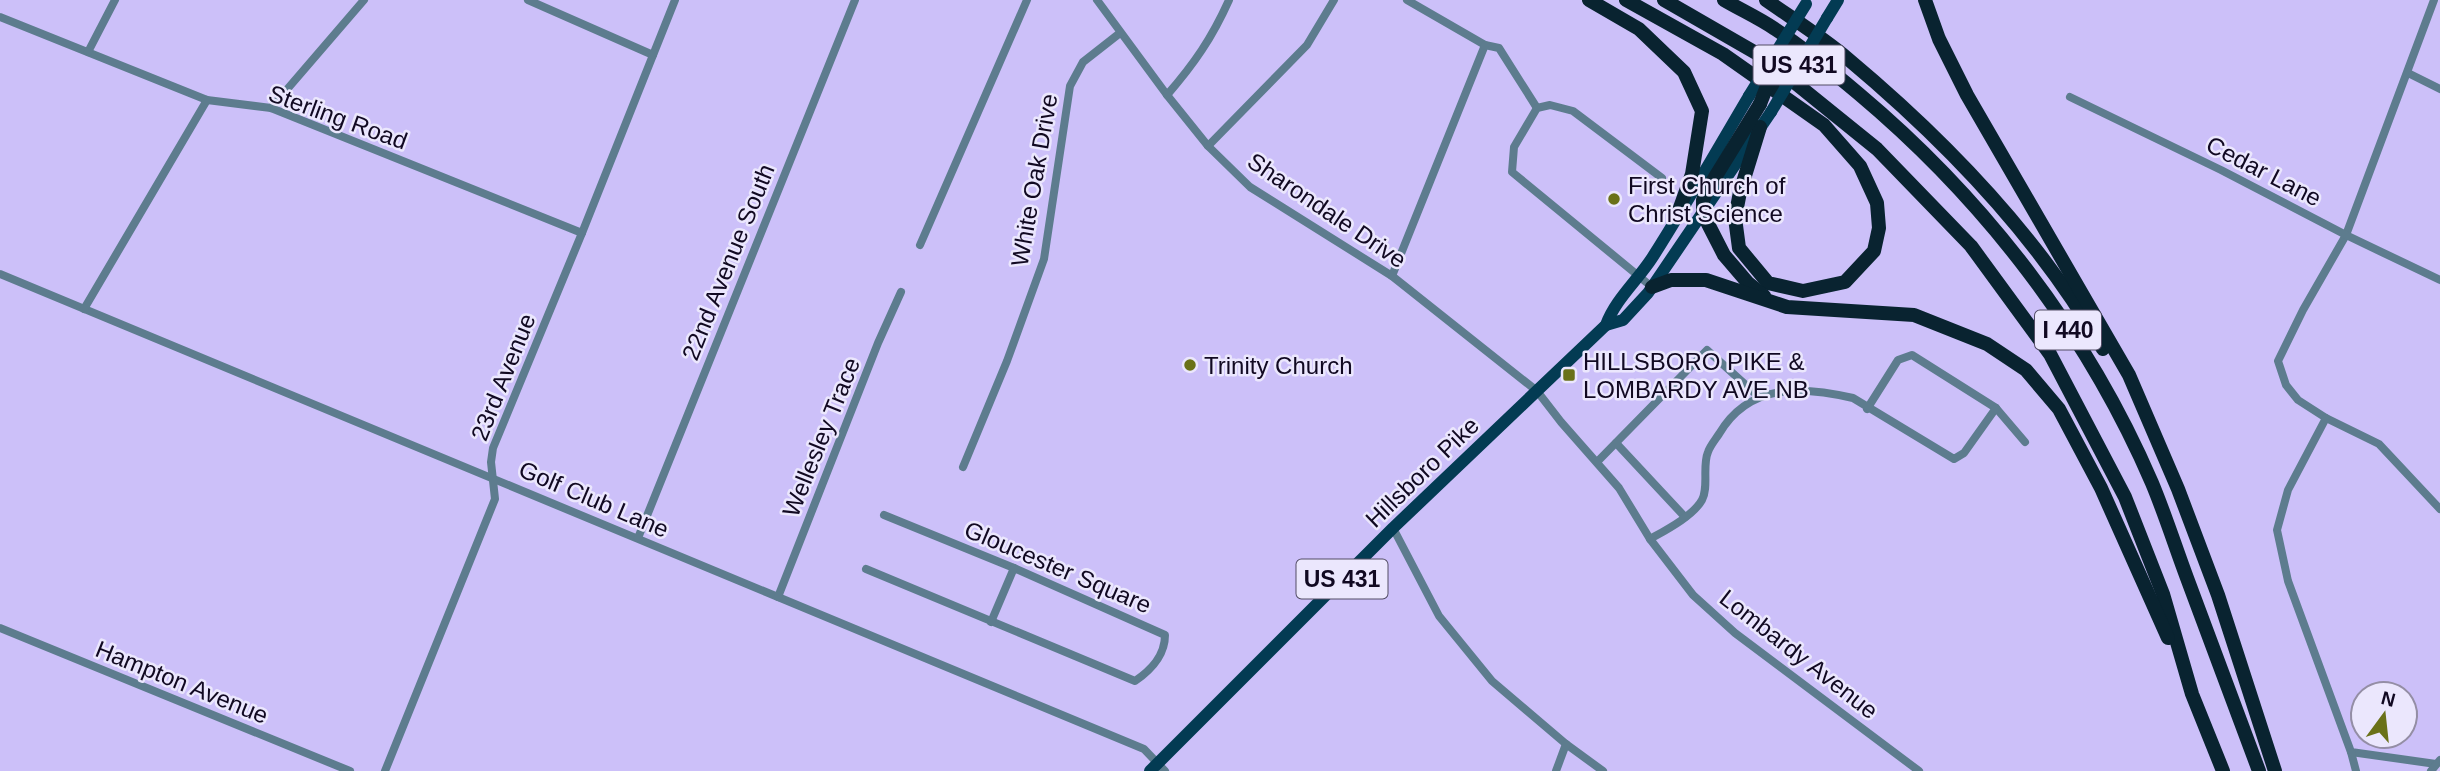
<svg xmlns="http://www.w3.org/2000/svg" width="2440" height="771" font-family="Arial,sans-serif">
<rect width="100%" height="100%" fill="#ccc0f9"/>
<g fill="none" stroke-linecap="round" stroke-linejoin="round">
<!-- minor -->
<g stroke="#5d7c8e" stroke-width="8">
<path d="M528,0L653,55"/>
<path d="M1097,0L1167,95L1208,146L1250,187L1392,276L1537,391L1561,422L1619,488L1650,539L1693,595L1735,633L1919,771"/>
<path d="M1407,0L1485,45L1499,48L1537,108"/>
<path d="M2434,0L2346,235L2303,310L2278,361L2286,385L2298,400L2326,418L2379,444L2440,509"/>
<path d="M0,17L207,100L271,108L582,233"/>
<path d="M88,52L115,0"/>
<path d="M2408,73L2440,89"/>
<path d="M1167,95C1194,64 1212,38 1229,0"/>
<path d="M2070,97L2221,170L2346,235L2440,280"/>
<path d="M271,108L364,0"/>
<path d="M1208,146L1307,45L1334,0"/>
<path d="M920,245L1027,0"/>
<path d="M0,274L1144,749L1165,771"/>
<path d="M1392,276L1485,45"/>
<path d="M1652,287L1512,172L1514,147L1537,108L1550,105L1573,111L1662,178"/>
<path d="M84,309L207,100"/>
<path d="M1867,409L1898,360L1912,355L1996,408L2025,442"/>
<path d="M2326,418L2288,490L2277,530L2288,581L2351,752L2436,764"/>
<path d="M1616,443L1685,517"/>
<path d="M1598,461L1707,350L1758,396"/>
<path d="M963,467L1007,361L1044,259L1070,86L1083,62L1120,33"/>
<path d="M1393,528L1439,616L1492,681L1566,744L1603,771"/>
<path d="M638,538L855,0"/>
<path d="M1650,539C1666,530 1693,516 1702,500C1709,487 1702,466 1708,452C1710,446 1715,440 1719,434C1749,383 1801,386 1853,398L1954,459L1964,453L1996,408"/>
<path d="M866,569L1135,681C1151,670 1165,656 1165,635L1014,568L884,515"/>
<path d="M778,597L878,343L901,292"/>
<path d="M991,622L1014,568"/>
<path d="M0,628L350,771"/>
<path d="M2351,752L2356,771"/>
<path d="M385,771L495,499L491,462L493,448L582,233L675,0"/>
<path d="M1556,771L1566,744"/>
<path d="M2431,771L2440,760"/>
</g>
<!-- primary -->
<g stroke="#033b53" stroke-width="12">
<path d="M1827,18L1838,0"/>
<path d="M1606,325L1623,320L1648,293L1771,112"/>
<path d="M1150,771L1393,528L1606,325C1615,300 1637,281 1652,258C1686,205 1717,150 1749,96"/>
</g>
<!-- motorway -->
<g stroke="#092330" stroke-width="14">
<path d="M1589,0L1639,29L1684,72L1702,111L1692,174L1677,216"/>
<path d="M1626,0L1723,54L1824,125L1860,166L1877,203L1879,228L1874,251L1845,282L1803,291L1768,283L1739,248L1735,218L1740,192L1760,127"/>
<path d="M1664,0L1763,57L1877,149L1971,246L2050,354L2125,497L2163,594L2192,694L2223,771"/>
<path d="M1724,0C1741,10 1759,18 1775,29C1804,48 1832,71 1859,94C1984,199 2087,332 2152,483C2165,514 2175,546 2187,578C2211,642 2235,707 2259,771"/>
<path d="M1766,0C1793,19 1822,37 1848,59C1946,141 2039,237 2103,349"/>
<path d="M1925,0L1939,39L1967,95L2129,375L2178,489L2218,595L2275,771"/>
<path d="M1760,104L1709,187L1703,200V214L1724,255L1748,283L1764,296"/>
<path d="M1652,287L1671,280H1706L1787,307L1914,315L1987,344L2026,370L2059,409L2101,488L2168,638"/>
</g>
<!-- primary-bridge -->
<g stroke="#033b53" stroke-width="12">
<path d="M1749,96L1806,4"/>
<path d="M1771,112L1827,18"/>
</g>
<!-- motorway-bridge -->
<path stroke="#092330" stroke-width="14" d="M1760,104L1769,81L1770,62"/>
</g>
<!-- markers -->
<g fill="#6a7118" stroke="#ebe7fd" stroke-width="2.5">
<circle cx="1614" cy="199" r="7"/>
<circle cx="1190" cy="365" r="7"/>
<rect x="1562" y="368" width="14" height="14" rx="3.5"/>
</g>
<g text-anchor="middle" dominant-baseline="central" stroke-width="5" stroke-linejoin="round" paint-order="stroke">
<!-- shield labels -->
<g fill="#ebe7fd" stroke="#524c64" stroke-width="2">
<rect x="1753.5" y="45.5" width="91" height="39" rx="5"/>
<rect x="2035" y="310.5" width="66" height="39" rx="5"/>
<rect x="1296.5" y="559.5" width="91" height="39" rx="5"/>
</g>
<g font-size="23" font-weight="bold" fill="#110922">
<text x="1799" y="65">US 431</text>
<text x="2068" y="330">I 440</text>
<text x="1342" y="579">US 431</text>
</g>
<!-- street labels -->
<g font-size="24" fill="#110922" stroke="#ebe7fd">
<text transform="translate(338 117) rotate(20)">Sterling Road</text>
<text transform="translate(2264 171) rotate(27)">Cedar Lane</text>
<text transform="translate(1034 180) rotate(-80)">White Oak Drive</text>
<text transform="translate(1327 210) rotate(34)">Sharondale Drive</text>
<text transform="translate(728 262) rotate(-68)">22nd Avenue South</text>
<text transform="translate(503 377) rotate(-68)">23rd Avenue</text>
<text transform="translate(821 437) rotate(-68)">Wellesley Trace</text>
<text transform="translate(1422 472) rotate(-44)">Hillsboro Pike</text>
<text transform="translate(594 499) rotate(23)">Golf Club Lane</text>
<text transform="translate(1058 567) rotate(23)">Gloucester Square</text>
<text transform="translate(1799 654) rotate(38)">Lombardy Avenue</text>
<text transform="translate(182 682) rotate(22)">Hampton Avenue</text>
</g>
<!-- poi labels -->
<g font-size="24" fill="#110922" stroke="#ebe7fd" text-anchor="start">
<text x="1628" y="185">First Church of<tspan x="1628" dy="28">Christ Science</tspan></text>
<text x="1583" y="361">HILLSBORO PIKE &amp;<tspan x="1583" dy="28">LOMBARDY AVE NB</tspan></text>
<text x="1204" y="365">Trinity Church</text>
</g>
</g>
<!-- north arrow -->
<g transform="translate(2384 715) rotate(15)"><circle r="33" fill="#ebe7fd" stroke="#948ea5" stroke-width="2"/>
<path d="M0-5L12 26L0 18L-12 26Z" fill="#6a7118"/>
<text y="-10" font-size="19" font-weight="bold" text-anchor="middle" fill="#110922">N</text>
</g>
</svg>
